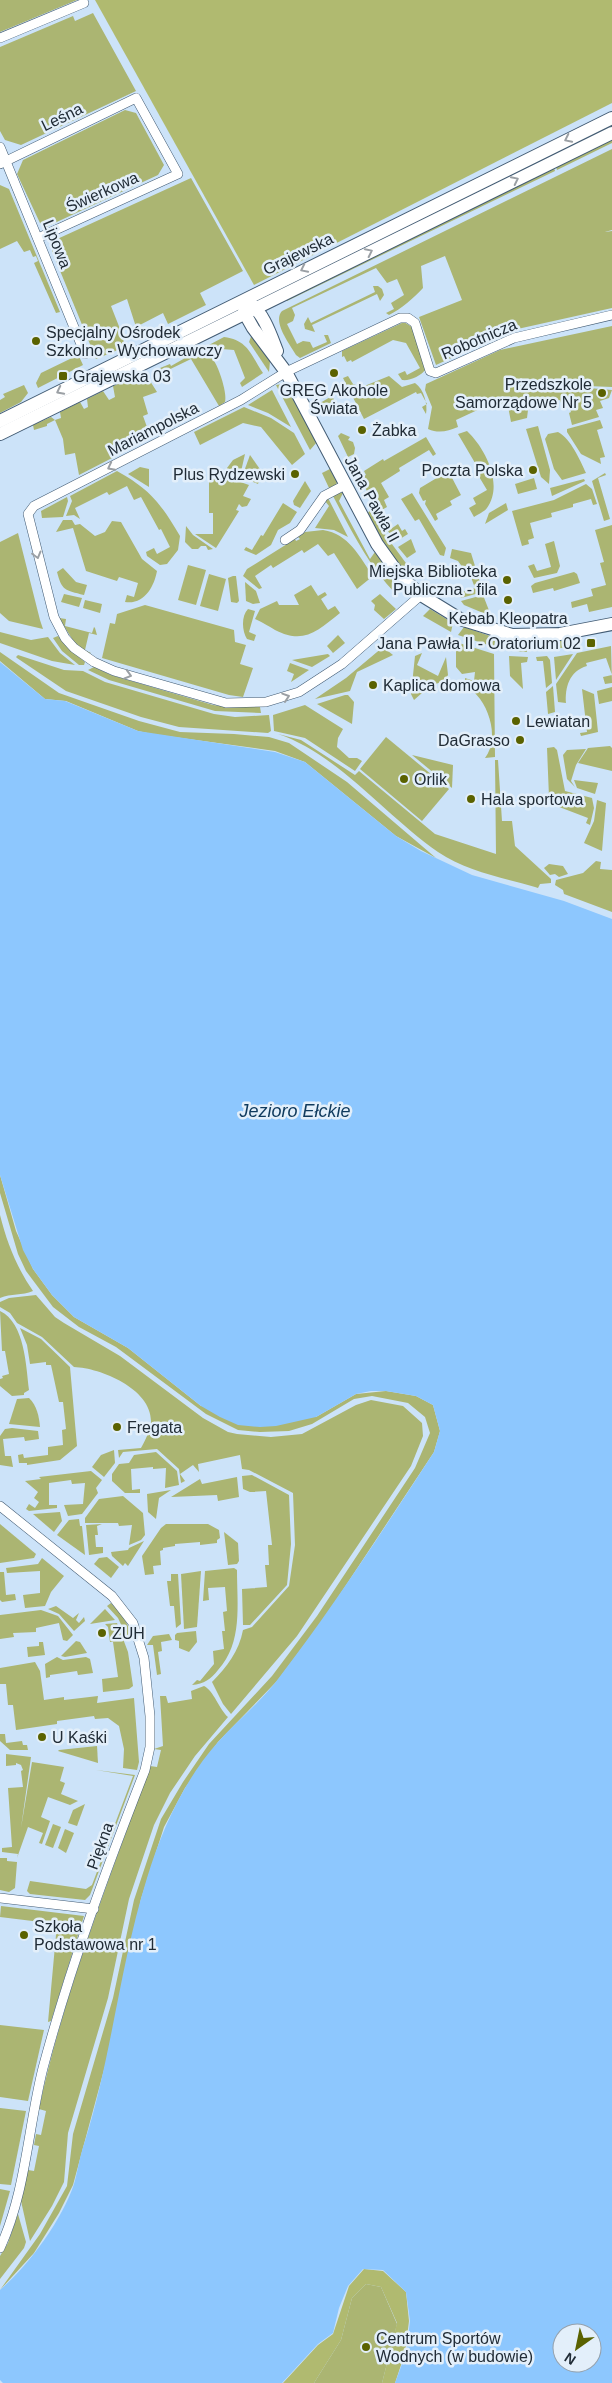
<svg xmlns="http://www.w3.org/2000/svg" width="612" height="2383" font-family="Arial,sans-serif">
<rect width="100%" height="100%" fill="#cce3f9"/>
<!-- green -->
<g fill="#abb572">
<path d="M0,0H77L0,32Z"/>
<path d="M93,13L136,91L21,145L5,140L0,131V47L73,16L75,21Z"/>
<path d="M125,110L136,113L164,165L158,175L46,227L40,223L17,174L23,160Z"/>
<path d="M612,124V126L284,288L283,286Z"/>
<path d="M612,139V143L557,170L556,167Z"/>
<path d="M612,149V230L605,232L612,231V308L513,330L436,365L419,317L462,300L445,256L421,266L423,288C414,298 401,309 389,315L386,313L394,309L391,303L404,295L397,279L387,283L376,268L292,308L295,315L293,321L287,324L297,344L303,341L310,342L313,348L327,342L324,335H328L331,343L300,358L296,355C290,344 272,322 282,311Z"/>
<path d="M554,168L555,171L287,301V299Z"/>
<path d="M191,178L243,271L200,293L206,305L168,324L163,313L136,327L127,299L111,306L122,334L125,347L96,359L52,251L55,240Z"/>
<path d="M0,185L9,189L60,312L56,313L34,263L38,261L36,256L33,257L30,250L24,252L17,241L0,249Z"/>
<path d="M373,286H378L382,289L384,295L380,301L377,294L312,325L315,332L305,329L304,324L308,317L311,323L375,292Z"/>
<path d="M404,322L412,327L426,369C421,376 410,381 402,380L398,374L405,371L407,375L420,368L406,343L393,340L352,362L351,360L347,362L344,356L342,357V351Z"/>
<path d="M612,326V387L588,386L589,388L612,390L609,398L600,401L603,408L596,410L599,417L572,425L569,413L571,412L567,401L561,403L560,400L550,403L551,406L528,410L527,418L511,422L507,401L501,404L499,400L456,420L458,427C448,431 439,434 428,429L432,407L425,390L426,384L500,350Z"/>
<path d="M252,334L270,361L269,372L249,342Z"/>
<path d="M224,337C248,340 251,355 263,373L242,387L240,383L245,378L234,350L209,348L207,346Z"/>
<path d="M76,350L83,365L38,388L36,383L41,373L74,357L73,352Z"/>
<path d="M194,353C198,353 205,352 209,355C217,359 228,394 225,402L219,406L191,359L156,376L155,370L170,364L171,366Z"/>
<path d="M145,373L157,392L143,397L148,414L143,416L151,438L79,475L75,453L65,455L63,439L55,420L47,424V426L34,430L33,425L51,417L55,420L61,418L60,412L80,402L84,409L88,407L87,399L103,391L109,400L115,397L113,386Z"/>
<path d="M348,376L353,384L362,387L389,376L402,387L415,383C424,389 428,405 426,414L422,407L427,404L421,393L417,394L416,392L364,419L343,378Z"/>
<path d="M282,384L289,388L317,442L310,450L276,385Z"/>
<path d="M24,385L28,393L21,402L0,413V400L5,397L3,394Z"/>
<path d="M272,390L291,427L268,413L248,405Z"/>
<path d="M332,396L339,409L327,415L320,403Z"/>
<path d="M244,407L271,418L294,433L305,454L292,465L261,427L243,423L200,445L194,432Z"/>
<path d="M600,420L603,428L597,430L605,457L600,458L601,464L581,454L567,432V429Z"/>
<path d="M538,426L550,470L549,484L541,477L526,429Z"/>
<path d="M467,431C485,448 504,484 487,508C484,512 478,514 474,517L469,508L476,504L473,498L487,490L475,470L478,468L458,434Z"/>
<path d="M558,432C571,439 580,460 586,473L562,480L554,469L545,439L548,434Z"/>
<path d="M341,433L350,437L348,440L353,442L355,448L354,454L348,457L338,436Z"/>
<path d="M426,437L436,454L433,456L429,450L399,468L400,471L381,483L389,497L384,500L387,507L378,512L360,478L366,475L364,471L383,459L384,461Z"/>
<path d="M245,454L240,476L229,473L227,468L233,460Z"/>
<path d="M250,455L262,472L258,484L242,477Z"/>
<path d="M140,467L149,469V487L128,474Z"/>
<path d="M330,469L337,482L336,485L329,488L322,473Z"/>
<path d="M117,471C151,490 161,504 180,536L178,550L167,564L160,565L147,556L146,552L154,548L157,554L170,547L161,529L159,530L141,497L134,500L127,486L109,495L107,492L75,508L80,519L74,515L66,516L72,501L70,496Z"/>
<path d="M445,473L450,474L461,495L450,501L452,505L436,514L438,519L435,521L425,504L426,500L423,501L419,493L420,488Z"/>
<path d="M605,473L606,475L598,478L610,519L604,521L592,481Z"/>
<path d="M209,476L226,477L249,485L243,496L251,499L247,506L242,507L239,504L236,510L239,511L216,548L195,534H213V513H209Z"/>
<path d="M534,478L537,489L518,494L515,484Z"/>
<path d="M584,479L585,481L552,496L550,488Z"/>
<path d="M305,481L311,491L300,508L294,505L293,501Z"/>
<path d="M586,484L592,489L597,504L593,505L591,499L573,504V507L551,513L552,517L530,523L534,538L528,540L529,544L522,546L512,511L554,500Z"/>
<path d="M340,492L343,493L339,501L370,559L375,552L402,586L395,593C368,565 351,530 333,496Z"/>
<path d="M412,493L446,548L444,556L440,555L419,519L415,521L401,499Z"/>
<path d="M67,497L68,501L63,517L42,518L41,511Z"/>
<path d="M328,498L348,537L334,530L315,528L329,506L325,501Z"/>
<path d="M283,503L297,512L290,523L278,530L271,545L256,555L244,550L246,547L252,550L261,535L263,536Z"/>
<path d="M506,503L508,510L485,524L489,513Z"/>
<path d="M371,509L386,536L414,574L410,578L389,553L367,514Z"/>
<path d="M63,520H72L75,525L80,524L95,536L105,532L112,521L121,522L142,559L157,571C154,587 144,605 125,602L127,595L134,597L138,583L119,577L117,581L86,571L73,528L56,532Z"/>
<path d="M398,524L402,531L405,529L408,534L395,542L388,531Z"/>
<path d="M612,525V607L589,612L587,604L572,608L571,602L593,596L591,589L606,585L600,563L604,562L595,530Z"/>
<path d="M186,526L193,535L213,549L208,550L206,546H201L198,549H192L185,542Z"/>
<path d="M323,530C349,534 359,556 373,576L357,589L334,553L328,556L318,544L304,553L302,550L273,568L271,565L255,576L262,588L259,589L243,576L247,569L295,539L296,541L300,539L298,537L305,532Z"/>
<path d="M18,533L40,620L43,629L9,621L0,613V542Z"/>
<path d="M411,539L416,552L407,558L398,547Z"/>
<path d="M554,541L560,566L557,573L534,578L528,566L534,564L537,571L551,567L545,544Z"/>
<path d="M452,549L471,553L483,592L461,598L459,593L475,588L469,572H466L458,561L450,558Z"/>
<path d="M188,565L206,570L196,605L178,600Z"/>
<path d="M63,568L76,582L87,585L84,595C65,590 62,591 57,572Z"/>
<path d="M574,572L577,574L580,583L554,591L553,588L533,593L531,586L535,583Z"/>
<path d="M209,574L226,579L218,611L200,606Z"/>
<path d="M233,576H236L239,601L237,603L231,602L228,578Z"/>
<path d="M245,582L256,591L260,603L253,604L246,601Z"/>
<path d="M311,585L318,596L325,592L327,595L321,599L328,610L335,606L340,613C317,631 304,645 275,630C270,627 264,623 255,619L260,609L277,601L279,605H299L294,595Z"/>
<path d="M64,594L82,598L79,607L61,602Z"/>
<path d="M380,594L396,609L384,619L374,610L375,605L371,601Z"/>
<path d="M483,595L490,613L488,615L464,605L461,601Z"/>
<path d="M85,600L102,604L100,613L83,608Z"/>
<path d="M145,605L234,630L235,642L246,645L240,664L253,668L243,697L229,695L102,658L110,623L115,624L117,614Z"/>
<path d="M248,609L255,611L249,632L256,635L254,641L247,639C242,631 241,616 248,609Z"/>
<path d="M430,609L453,623L451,632L423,616Z"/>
<path d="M59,618L66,619L65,626L92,633L94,627L95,628L97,635L89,633L85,650L91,653L89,654L74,642Z"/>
<path d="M464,627L490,636L495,641L494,647L458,635Z"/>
<path d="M0,632L31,640L48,637L60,653L75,665L52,661L0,643Z"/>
<path d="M338,635L345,643L333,653L327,646Z"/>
<path d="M58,636L67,647L85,662L84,665H79L62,651L53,638Z"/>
<path d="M582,640L578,646L535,651L534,645L539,642Z"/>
<path d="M510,641L525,643L527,652L506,650V643Z"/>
<path d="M456,642L494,654L495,757L485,758C501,738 488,697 465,686V678L474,681L475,672L462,674L456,667Z"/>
<path d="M611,646L612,683L605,684L603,677L612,675L606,658L586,663L587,666C569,671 565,688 566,703L558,702L556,684L577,653Z"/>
<path d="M383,647L393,655L357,672L350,691L315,699L346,678Z"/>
<path d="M0,652L59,693L139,721L180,732L234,734L269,737L289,743L347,782L436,858L396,836L305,762L275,751L152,734L138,731L66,701L45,699L0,661Z"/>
<path d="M422,653L417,665L438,676L446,657L448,675L444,681L430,686L414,700L411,694L415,656Z"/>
<path d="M328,654L330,656L312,667L292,660Z"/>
<path d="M573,654L556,680L554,657Z"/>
<path d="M18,655L64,670L83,671L105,682L214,714L235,717L269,715L271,731L268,733L179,727L141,717L66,691L17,658L16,657Z"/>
<path d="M509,656L528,657L527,662L521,663L523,689L510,676Z"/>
<path d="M547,656L550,660L552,683L546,688L543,661H537L536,657Z"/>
<path d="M290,663L309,670L291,682L294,674L287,671Z"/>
<path d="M94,667L111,675L213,705L228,707H260L261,713L215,711L109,680L88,670Z"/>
<path d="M553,686L555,712L548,714L546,692Z"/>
<path d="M612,687V701L599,704L597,691Z"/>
<path d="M582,689L594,694L598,732L581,736L580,733L587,732Z"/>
<path d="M345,695H348L354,702L352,724L317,704Z"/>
<path d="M305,705L343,729L338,738L337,747L349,758H357L362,761L355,771L305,738L274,731L273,715Z"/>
<path d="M278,734L301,740L355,775L359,771L435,834L496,854L495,760H498L502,821H512L515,846L551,879V883L540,884L538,888L535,887C503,878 466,871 438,852C387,817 338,754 278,734Z"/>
<path d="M386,737L449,789L422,821L360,769Z"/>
<path d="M610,746L612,748V771L578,763L588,748Z"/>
<path d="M554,747L557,750L565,791L592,798L594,808L590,825L586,823L588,818L554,805L549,797L547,748Z"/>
<path d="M586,749L576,765L571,781L575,787L567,779L563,755L567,750Z"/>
<path d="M412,755L453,765L452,788Z"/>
<path d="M574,780L598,783L595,794L577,788Z"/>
<path d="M597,800L606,803L602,851L584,843L594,821Z"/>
<path d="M596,861L601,862L600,869L612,870V912L564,894L563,890L555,885L556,880L583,873Z"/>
<path d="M549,864L563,866L568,874L559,877L555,874L550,875L544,868Z"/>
<path d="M0,1175L16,1231L33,1269L52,1295L74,1317L128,1348L201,1406L316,1417L356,1394L386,1391L416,1396L433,1405L440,1431L434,1452L323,1620L278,1680L218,1742L185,1788L164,1827L141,1899L108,2055L73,2185L59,2213L34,2253L0,2290L40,2234L67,2186L73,2134L113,1998L134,1900L161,1819L183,1782L209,1744L272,1676L317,1616L415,1468L430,1433L425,1417L408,1403L372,1396L354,1399L312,1424L289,1431L260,1432L238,1430L206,1414L116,1347L79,1327L53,1307L26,1271L18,1254L0,1193Z"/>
<path d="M0,1215C7,1243 17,1268 33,1291C22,1296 11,1293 0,1298Z"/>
<path d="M36,1295L55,1317L64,1323L120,1356L203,1418L228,1432L237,1434L271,1437L302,1434L356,1405L371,1400L403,1406L422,1423L423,1436L411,1466L297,1636L231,1714L223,1704L212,1682C227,1667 239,1651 243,1630L252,1627L289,1586L295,1545L293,1493L249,1470L242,1469L240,1455L198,1464L199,1472L193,1465L180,1474L185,1481L181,1483L179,1469L157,1449L123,1452L119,1458L118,1450L141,1448C145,1441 150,1431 151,1422C152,1389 101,1368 74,1367L42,1337L17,1323L10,1313L0,1307V1302L9,1298Z"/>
<path d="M0,1311C25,1323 26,1366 29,1390L24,1393V1395L12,1396L0,1386V1379L3,1378L2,1376L9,1374L5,1351H2Z"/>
<path d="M20,1328L41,1339L70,1367L77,1446L60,1460L27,1465V1463H19L18,1455L23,1454L24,1458L48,1455V1447L63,1445L62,1430L66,1429L63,1402H59L51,1365H46V1362L30,1364L27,1345Z"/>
<path d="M29,1398C37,1406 39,1416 40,1427L9,1424L17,1399Z"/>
<path d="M12,1428L38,1431L39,1439L25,1441L24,1437L3,1439L5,1456H11L13,1467L0,1465V1436L5,1429Z"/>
<path d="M114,1450L115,1463L104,1477L92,1467L101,1455Z"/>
<path d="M156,1452L177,1471L179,1485L165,1488L166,1468L153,1469V1467L131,1469L132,1490L140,1489V1493H125L112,1481V1474L119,1464L129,1463L134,1455Z"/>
<path d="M91,1471L102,1480L96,1488L98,1493L82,1514L68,1516L64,1505L83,1504L85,1483L72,1484L71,1480L49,1483V1505H57V1508L29,1511L26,1509L29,1504L35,1508L39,1502L34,1498L38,1492L25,1481L41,1479L39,1477Z"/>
<path d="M252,1475L289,1495L291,1544L287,1585L250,1625H243L242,1589L267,1587L265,1565H269L268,1545H272L266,1491L250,1492L243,1489L242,1476Z"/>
<path d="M237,1477L239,1497L218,1501L217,1495L171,1497L200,1479L202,1484Z"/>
<path d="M171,1490L159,1498L156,1519L148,1512L147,1494Z"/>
<path d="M123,1496L143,1513L145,1535L141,1540L129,1545L132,1525L119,1526L118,1523H85V1518L99,1499Z"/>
<path d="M60,1512L62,1521L54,1532L33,1514Z"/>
<path d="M79,1519L80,1526H82L85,1555L57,1535L69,1520Z"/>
<path d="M0,1524L36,1554L34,1558L0,1563Z"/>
<path d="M102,1524L97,1526L98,1535H95L96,1547H103V1553L89,1555L86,1525Z"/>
<path d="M166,1524H208L219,1530L220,1538L217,1540V1543L200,1545V1542L175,1544V1546L163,1548V1550L160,1551L161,1565L153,1566L154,1574L145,1575L142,1556L161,1528Z"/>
<path d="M224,1532L238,1543L239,1561L237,1564L228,1565Z"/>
<path d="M144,1541L128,1566L125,1563L123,1566L112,1556L111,1552L128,1550L129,1548Z"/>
<path d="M107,1557L119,1567L111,1578L94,1564L99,1558Z"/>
<path d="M42,1558L64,1576L51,1592L45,1606L25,1608L23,1595L40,1593V1571L7,1573L6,1568L38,1564Z"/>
<path d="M234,1568L237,1570C237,1606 243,1642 218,1670C211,1679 204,1684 192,1685L197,1680L200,1681L214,1664L213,1651L224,1649L222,1631H225L223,1612L227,1611L225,1587L208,1588L209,1600L203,1601L205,1571Z"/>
<path d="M201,1571L197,1627L184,1629L181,1574Z"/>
<path d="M0,1572H4L6,1595L15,1594L16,1600L2,1602L0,1600Z"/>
<path d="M171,1574H178L181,1624L176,1628L174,1606H170L167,1581H171Z"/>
<path d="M111,1603L123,1616L132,1634L126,1635L118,1618L107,1606Z"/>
<path d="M56,1606L73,1618L79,1613L76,1620L79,1623L84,1617L85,1621L74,1631L59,1614L48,1609Z"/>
<path d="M105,1609L115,1620L90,1624Z"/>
<path d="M41,1610L58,1616L73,1635L67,1641L63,1640L59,1623L36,1628V1632L13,1633L14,1637L0,1639V1615Z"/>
<path d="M117,1623L128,1652L133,1686L129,1689L103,1692L102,1679L118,1677L113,1642H110L108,1627L105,1624Z"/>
<path d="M196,1631L197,1642L189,1652L179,1648V1641L175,1640V1635L177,1633Z"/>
<path d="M169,1634L172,1640L161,1642L162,1651L158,1652L161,1674L157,1675L153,1645H147L153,1636Z"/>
<path d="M76,1641L80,1642L87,1653L65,1657L61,1656Z"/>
<path d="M39,1642H43L45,1655L28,1657L27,1647L39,1646Z"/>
<path d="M57,1657L63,1660L86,1657L90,1659L93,1673L78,1675L77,1671L50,1675V1677L46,1678L45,1664Z"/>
<path d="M35,1662L40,1671L44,1700L64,1697V1700L98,1696L97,1703L134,1698L139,1762L137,1770L123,1768L124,1749L119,1726L108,1718L95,1719L94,1716L57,1721V1724L16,1730L13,1705H8L6,1684H0V1668Z"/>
<path d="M204,1686C214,1691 219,1709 228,1717L195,1756L170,1793L154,1825L129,1899L108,1998L68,2133L64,2182L52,2206L30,2241L21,2201L28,2170L34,2171L39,2146L34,2145L36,2134L41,2135L46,2111L39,2109C64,1991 110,1879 150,1766L157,1767L161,1750L154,1749L163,1746L160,1696H166L168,1703L192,1699L191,1691Z"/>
<path d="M0,1734H5L6,1743L22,1741L23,1745H27L28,1750H10L0,1741Z"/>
<path d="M97,1746L98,1763L58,1751L59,1750Z"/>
<path d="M6,1754L31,1757L21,1828L32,1762L64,1767L60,1781L65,1783L61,1794L78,1801L70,1805L48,1797L41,1817L50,1821L42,1844L39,1843L43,1833L28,1827L17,1858L18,1854L2,1852V1848L12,1847L8,1788L23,1787L21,1771L23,1770L21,1765L16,1763V1765L6,1766Z"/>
<path d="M96,1770L135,1775L90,1895L85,1900L30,1894L27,1891L30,1881L86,1889L92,1885L133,1776Z"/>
<path d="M85,1804L77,1826L68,1823L73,1810Z"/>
<path d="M53,1824L61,1827L53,1848L45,1845Z"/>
<path d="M65,1829L74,1833L66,1853L58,1848Z"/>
<path d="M0,1858H7V1861L17,1862L15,1888L9,1892L0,1890Z"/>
<path d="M1,1906L84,1916L51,2021L48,2022L57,1924L0,1917Z"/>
<path d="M0,2025L44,2030L28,2101L0,2097Z"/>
<path d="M0,2108L26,2111L11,2185L0,2184Z"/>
<path d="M0,2189L10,2191L0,2226Z"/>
<path d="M18,2214L26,2242L24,2248L0,2279V2256L8,2243Z"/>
<path d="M366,2284L381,2287L397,2324L382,2383H314L341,2340L352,2298Z"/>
</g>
<!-- forest -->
<g fill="#b0ba70">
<path d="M95,0H612V103L254,285Z"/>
<path d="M364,2269L383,2271L406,2292L409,2321L405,2353L395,2383H382L397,2323L381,2287L366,2284L352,2298L341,2340L314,2383H283L318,2345L333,2334L349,2286Z"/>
</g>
<!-- water -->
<path fill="#8dc7fe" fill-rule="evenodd" d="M0,662L45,699L65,701L138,731L275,752L305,762L396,836L421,851L472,875L564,901L612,919V2383H395L406,2353L410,2321L406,2292L383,2270L363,2269L348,2286L339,2308L333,2333L318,2344L282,2383H3L0,2380V2290C29,2265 62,2220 74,2184C78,2170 80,2155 85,2141C112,2055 120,1964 147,1878C162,1829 184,1780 218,1742C239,1719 263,1700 281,1675C336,1603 385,1527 434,1452L440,1431L433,1405L416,1396L386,1391H371L356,1394L316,1417L276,1426L260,1427L238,1425L220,1417L201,1406L128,1348L74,1317L52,1295L33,1269L23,1250L0,1175ZM562,2333H592V2363H562Z"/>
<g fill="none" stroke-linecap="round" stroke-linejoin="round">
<defs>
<g id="street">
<path d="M0,38L84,3"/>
<path d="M0,147L85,354"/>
<path d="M0,164L136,98L178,174L38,238"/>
<path d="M285,540L300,530L324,496L345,485"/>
<path d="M421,595L342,664L299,692L266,702L226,703L114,671L94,662L74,648L65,638L54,617L28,514L34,506L241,400L286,372L400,318H408L415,323L430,371L436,373L514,338L612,315"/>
<path d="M0,1506L112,1596L133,1623L144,1658L150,1716V1747L145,1770C107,1867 70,1967 43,2068C28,2127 26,2192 0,2248"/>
<path d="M0,1898L94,1909"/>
</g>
<g id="secondary">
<path d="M249,302C264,314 270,333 277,351"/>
<path d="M245,304L244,312L253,328L286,372L377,544L400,576L421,595L460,619L512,635L560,634L612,624"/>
<path d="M0,421L612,118"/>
<path d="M0,434L612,133"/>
</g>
</defs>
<!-- street casing -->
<use href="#street" stroke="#435c74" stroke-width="10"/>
<!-- secondary casing -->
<use href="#secondary" stroke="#435c74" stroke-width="14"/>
<!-- street -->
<use href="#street" stroke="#fff" stroke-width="9"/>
<!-- secondary -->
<use href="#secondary" stroke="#fff" stroke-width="12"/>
</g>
<!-- one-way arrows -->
<defs><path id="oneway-chevron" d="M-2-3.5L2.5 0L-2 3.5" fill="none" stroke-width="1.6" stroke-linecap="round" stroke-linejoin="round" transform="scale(1.25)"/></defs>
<g stroke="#9ba0a5">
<use href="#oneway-chevron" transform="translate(568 139) rotate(154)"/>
<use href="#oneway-chevron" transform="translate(515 180) rotate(-26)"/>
<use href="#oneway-chevron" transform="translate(369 252) rotate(-26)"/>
<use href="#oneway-chevron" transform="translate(304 269) rotate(154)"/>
<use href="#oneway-chevron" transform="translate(60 391) rotate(153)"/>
<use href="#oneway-chevron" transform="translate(111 467) rotate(153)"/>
<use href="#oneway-chevron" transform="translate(37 555) rotate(75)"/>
<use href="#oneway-chevron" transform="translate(128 675) rotate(16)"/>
<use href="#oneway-chevron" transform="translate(286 697) rotate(-18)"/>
</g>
<!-- markers -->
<g fill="#5a6200" stroke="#e3effa" stroke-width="2">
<circle cx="36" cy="341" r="5"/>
<circle cx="334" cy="373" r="5"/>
<rect x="58" y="371" width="10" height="10" rx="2.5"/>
<circle cx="602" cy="393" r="5"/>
<circle cx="362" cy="430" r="5"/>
<circle cx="533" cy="470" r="5"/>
<circle cx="295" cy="474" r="5"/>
<circle cx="507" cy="580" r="5"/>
<circle cx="508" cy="600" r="5"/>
<rect x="586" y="638" width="10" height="10" rx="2.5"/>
<circle cx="373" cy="685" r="5"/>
<circle cx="516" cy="721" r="5"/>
<circle cx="520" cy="740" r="5"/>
<circle cx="404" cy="779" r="5"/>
<circle cx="471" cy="799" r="5"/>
<circle cx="117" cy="1427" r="5"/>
<circle cx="102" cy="1633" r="5"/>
<circle cx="42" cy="1737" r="5"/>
<circle cx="24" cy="1935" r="5"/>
<circle cx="366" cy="2347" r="5"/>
</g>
<g text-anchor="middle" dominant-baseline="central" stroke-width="5" stroke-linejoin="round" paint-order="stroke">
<!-- street labels -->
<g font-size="16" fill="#212c36" stroke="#e3effa">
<text transform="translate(62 117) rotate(-26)">Leśna</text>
<text transform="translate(102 192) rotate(-24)">Świerkowa</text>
<text transform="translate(57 244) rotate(68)">Lipowa</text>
<text transform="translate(298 254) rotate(-26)">Grajewska</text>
<text transform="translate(479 339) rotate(-23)">Robotnicza</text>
<text transform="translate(153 429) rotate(-27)">Mariampolska</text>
<text transform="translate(372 499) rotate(61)">Jana Pawła II</text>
<text transform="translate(100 1846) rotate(-70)">Piękna</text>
</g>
<!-- poi labels -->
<g font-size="16" fill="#212c36" stroke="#e3effa" text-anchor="start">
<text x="46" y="332">Specjalny Ośrodek<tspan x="46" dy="18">Szkolno - Wychowawczy</tspan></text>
<text x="73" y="376">Grajewska 03</text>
<text x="592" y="384" text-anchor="end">Przedszkole<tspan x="592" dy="18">Samorządowe Nr 5</tspan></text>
<text x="334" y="390" text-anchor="middle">GREG Akohole<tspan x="334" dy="18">Świata</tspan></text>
<text x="372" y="430">Żabka</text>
<text x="523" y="470" text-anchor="end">Poczta Polska</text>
<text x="285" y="474" text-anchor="end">Plus Rydzewski</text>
<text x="497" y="571" text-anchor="end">Miejska Biblioteka<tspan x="497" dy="18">Publiczna - fila</tspan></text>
<text x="508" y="618" text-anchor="middle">Kebab Kleopatra</text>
<text x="581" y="643" text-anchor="end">Jana Pawła II - Oratorium 02</text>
<text x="383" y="685">Kaplica domowa</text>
<text x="526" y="721">Lewiatan</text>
<text x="510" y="740" text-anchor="end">DaGrasso</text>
<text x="414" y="779">Orlik</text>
<text x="481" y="799">Hala sportowa</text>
<text x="127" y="1427">Fregata</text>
<text x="112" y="1633">ZUH</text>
<text x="52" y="1737">U Kaśki</text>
<text x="34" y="1926">Szkoła<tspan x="34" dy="18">Podstawowa nr 1</tspan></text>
<text x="376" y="2338">Centrum Sportów<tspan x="376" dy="18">Wodnych (w budowie)</tspan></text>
</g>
<!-- water labels -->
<g font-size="18" font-style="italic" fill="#0f3a5d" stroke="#e3effa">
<text x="295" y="1111">Jezioro Ełckie</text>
</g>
</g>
<!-- north arrow -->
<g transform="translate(577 2348) rotate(213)"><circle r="24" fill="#e3effa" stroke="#95a1ac"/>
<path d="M0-4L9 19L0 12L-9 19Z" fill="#5a6200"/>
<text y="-8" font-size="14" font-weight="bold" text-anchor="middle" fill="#212c36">N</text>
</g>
</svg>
